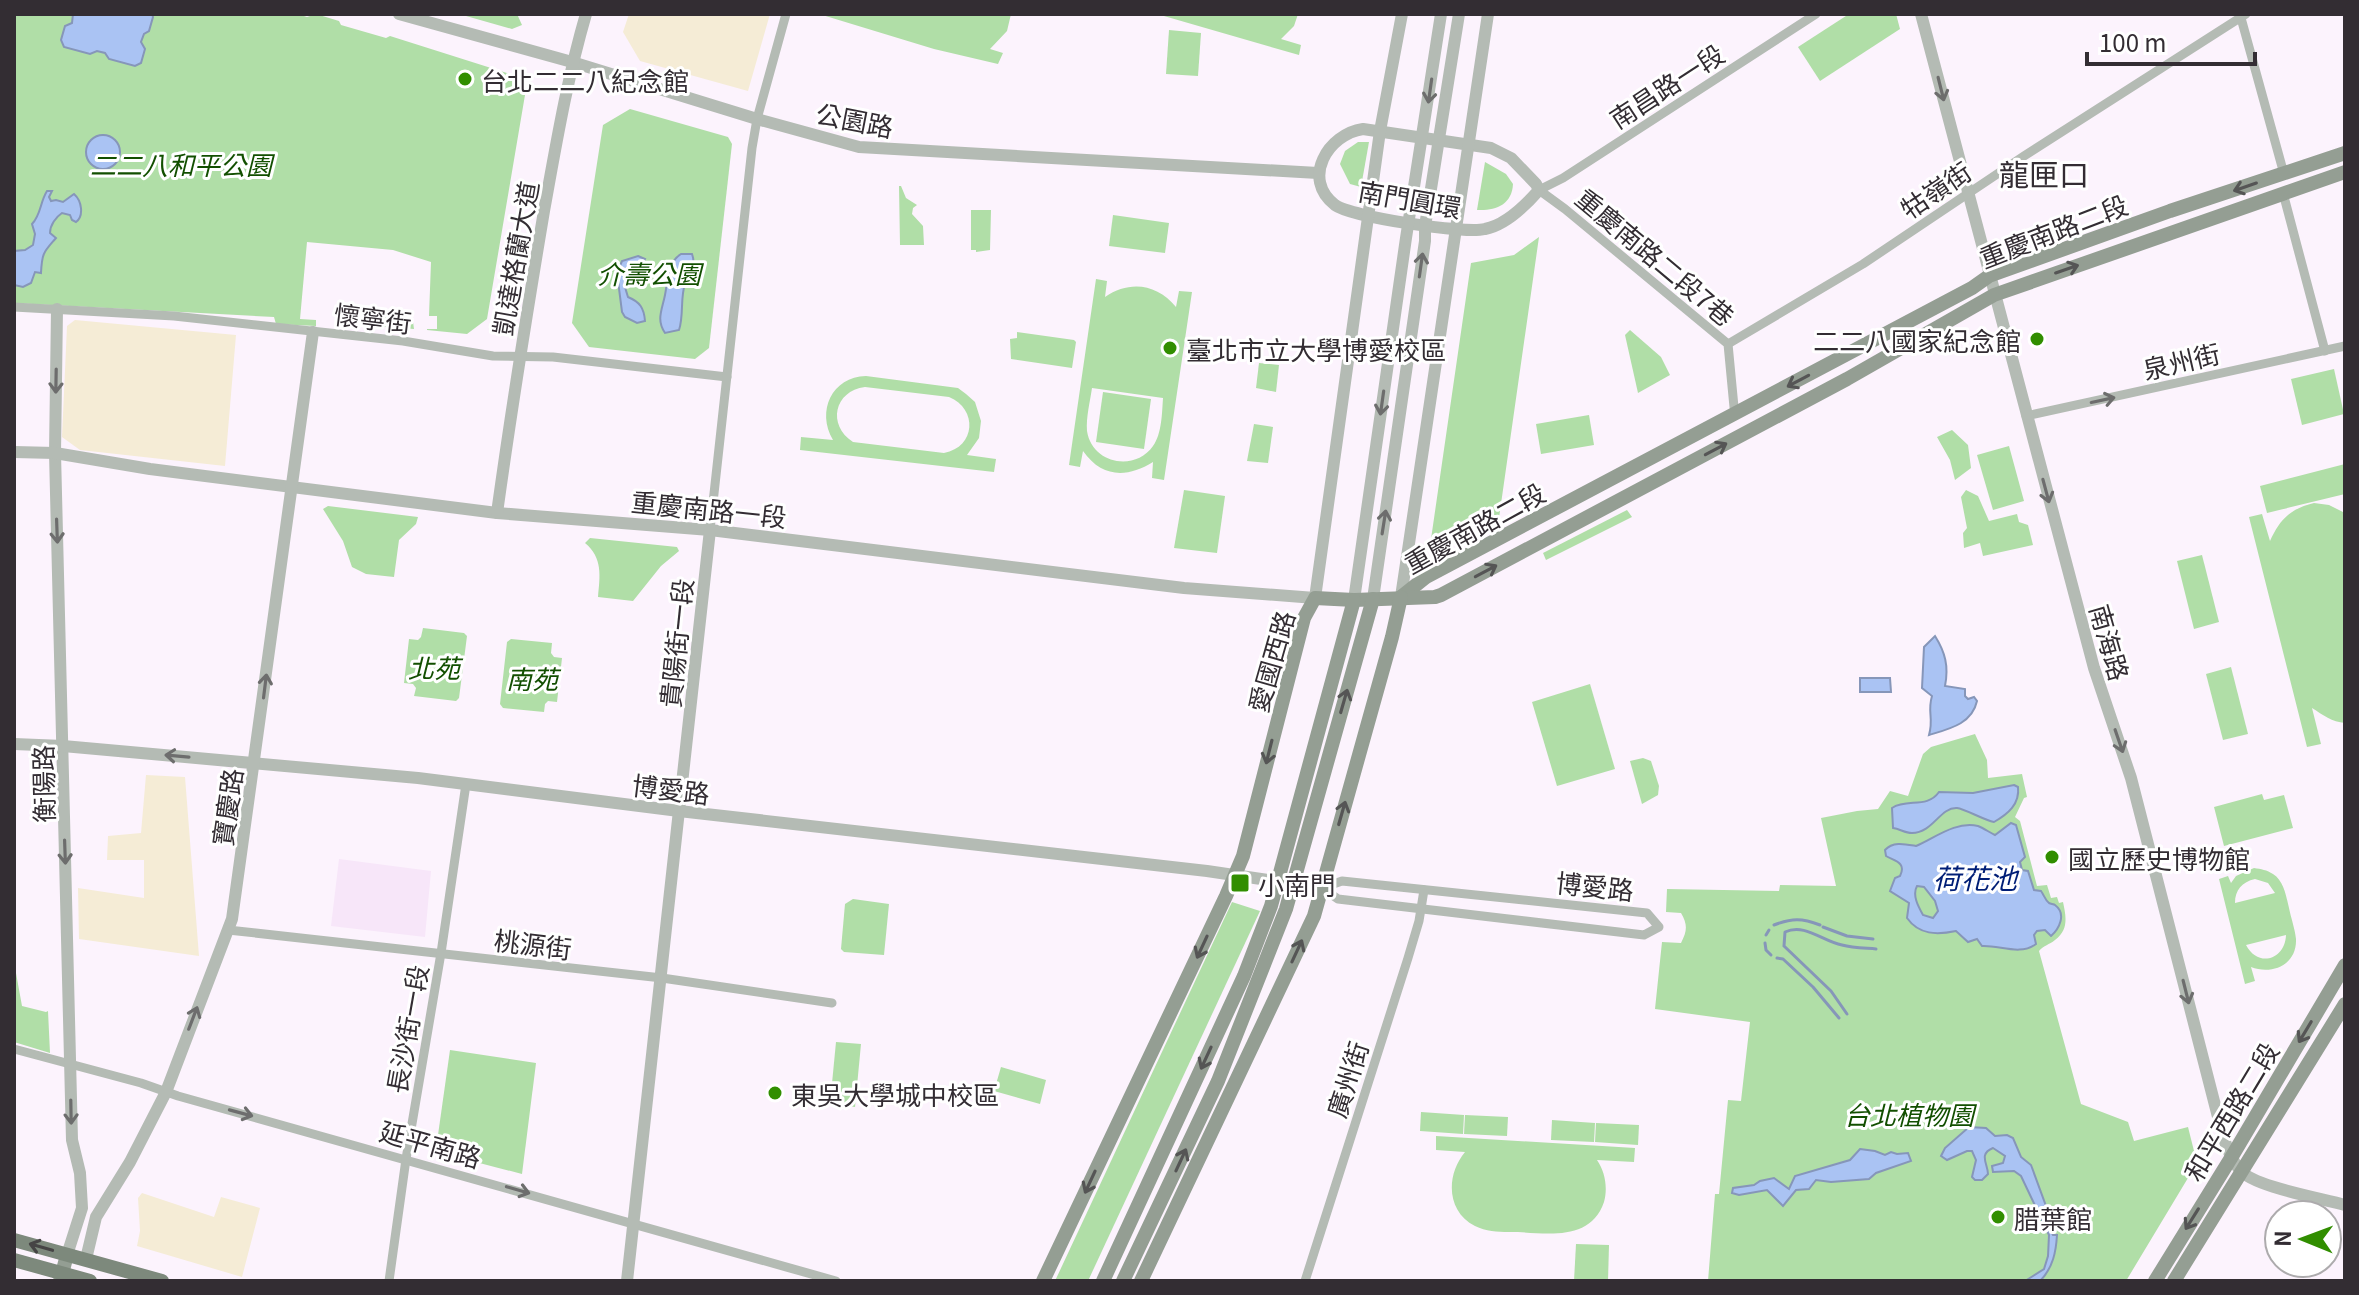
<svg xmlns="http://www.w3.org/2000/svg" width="2359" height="1295" font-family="Georgia,'Noto Sans TC',serif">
<rect width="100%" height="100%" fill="#fcf3fd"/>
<!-- commercial -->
<g fill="#f5ecd6">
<path d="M629,14H770L748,91L640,61L623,32Z"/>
<path d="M75,320L236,335L225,466L80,450L62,437L67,326Z"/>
<path d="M146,775L185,777L199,956L79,939L78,888L144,898V860H107L108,836L141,833Z"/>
<path d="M142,1193L214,1217L221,1197L260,1208L242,1277L137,1246L140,1231L138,1198Z"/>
</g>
<!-- industrial -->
<path fill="#f7e6f9" d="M339,859L431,871L425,937L331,926Z"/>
<!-- green -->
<g fill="#b0dea7" fill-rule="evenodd">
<path d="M14,14H298L307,17L316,14L339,21L341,25L386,38L390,36L510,74L518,83L525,95L487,319L467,334L427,330V329H437V316H429L431,262L393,250L307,242L300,319L316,320V326L276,324L274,317L14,303Z"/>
<path d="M459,14H517L522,25L512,29Z"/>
<path d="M819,14L868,16V14H1011L1007,31L990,49L1003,53L998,64L934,49Z"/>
<path d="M1157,14H1298L1294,26L1281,39L1301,45L1299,55Z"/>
<path d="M1849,14H1896L1900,29L1820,81L1798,47Z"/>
<path d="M1169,30L1201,33L1198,76L1166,74Z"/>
<path d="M630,109L728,137L732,144L709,348L695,359L589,347L572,323L603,125Z"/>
<path d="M1358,142H1369L1361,187L1350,184L1340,164L1345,151Z"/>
<path d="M1485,162L1506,174L1513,184C1512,205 1495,211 1477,210Z"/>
<path d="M899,186H901L906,198L917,205L913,208L912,214L923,226L924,245H900Z"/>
<path d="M971,210H991L990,250L976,252V250H971Z"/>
<path d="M1113,215L1169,223L1165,253L1109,246Z"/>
<path d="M1539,237L1499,518L1436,550L1430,546L1471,263L1514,255Z"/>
<path d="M1096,279L1107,281L1105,297C1130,280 1157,284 1176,307L1179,291L1192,292L1164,480L1152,478L1153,462C1127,478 1102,478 1083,451L1080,467L1069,465ZM1092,388L1163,398C1162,412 1162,434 1153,446C1135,472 1092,464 1087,431C1086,417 1090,402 1092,388Z"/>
<path d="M369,311L412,315L414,329L364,325Z"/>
<path d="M1630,330L1661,357L1670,375L1638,393L1625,335Z"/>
<path d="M1017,332L1074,340L1076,342L1072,368L1011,359L1010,339L1017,338Z"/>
<path d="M1259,363L1279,365L1276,392L1256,388Z"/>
<path d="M2334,369L2344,414L2302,425L2291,379Z"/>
<path d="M866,376L958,388L966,394L975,402L981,421L979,438L967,455L996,459L994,472L800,450L801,437L833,440C816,411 832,377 866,376ZM865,387L949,397C978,409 976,447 944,453L853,442C827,425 834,391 865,387Z"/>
<path d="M1103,392L1151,399L1144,449L1096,442Z"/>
<path d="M1589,415L1594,445L1541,454L1536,424Z"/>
<path d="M1254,424L1273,427L1268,463L1247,461Z"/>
<path d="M1952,430L1968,445L1971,468L1955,480L1950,460L1937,437Z"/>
<path d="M2009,446L2024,501L1993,510L1977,455Z"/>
<path d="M2345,464V494L2267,513L2260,486Z"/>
<path d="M1184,490L1225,496L1217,553L1174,548Z"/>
<path d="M1966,490L1978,496L1989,521L2017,514L2019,522L2028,525L2033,545L1983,556L1980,543L1964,548L1963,533L1967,528L1961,497Z"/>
<path d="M2314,503L2329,505L2345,513V723C2332,722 2323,715 2312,708L2321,744L2307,747L2249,517L2262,514L2270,541C2280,519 2290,509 2314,503Z"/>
<path d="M328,506L418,517L416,524L399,540L394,577L366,574L352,567L343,541L323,509Z"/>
<path d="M1627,510L1632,517L1546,560L1543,553Z"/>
<path d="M590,538L677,547L679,551L661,566L633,601L598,597C600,576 603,558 585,543Z"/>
<path d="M2202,555L2219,622L2194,629L2177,561Z"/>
<path d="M423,628L464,633L467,636L459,698L456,701L414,696L416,688L413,684L404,683L409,639L418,640L421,637Z"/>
<path d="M511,639L552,643L551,653L554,657L562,658L557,702L548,701L545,704L544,712L503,708L500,704L507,642Z"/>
<path d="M2231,667L2248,734L2223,740L2206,674Z"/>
<path d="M1590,684L1615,769L1557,786L1532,702Z"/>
<path d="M1975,734L1987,760L1988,778L2022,774L2027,797L2024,798L2015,817L2020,821L2037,886L2047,885L2051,898L2057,897L2059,903L2063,902C2066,916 2069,930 2055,940C2049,945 2044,945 2039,951L2081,1104L2128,1122L2134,1141L2188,1127L2197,1163L2126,1281H1708L1715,1194H1719L1728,1100L1741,1101L1750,1022L1655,1009L1662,942L1681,943C1687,931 1688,925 1681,913L1666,912L1667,889L1779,891L1780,885L1836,886L1821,818L1857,811L1878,809L1890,791L1908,796L1923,754L1931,747Z"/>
<path d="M1643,758L1651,761L1659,786L1658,795L1642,804L1630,761Z"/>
<path d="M2262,794L2264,800L2284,795L2293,828L2224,846L2214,807Z"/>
<path d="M2254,868C2261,869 2267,870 2273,874C2284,881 2286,896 2289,908C2291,918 2295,929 2296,939C2297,965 2272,975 2251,967L2255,981L2245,984L2219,879L2228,876L2231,883L2236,876ZM2255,879L2268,883L2275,893L2235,903C2235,890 2242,882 2255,879ZM2286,935C2285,960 2258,968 2246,945Z"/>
<path d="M853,899L889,904L884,955L844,952L841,949L845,904Z"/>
<path d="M1232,902L1260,911L1088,1281H1055Z"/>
<path d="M14,962L22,1006L46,1012L48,1011L50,1053L14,1042Z"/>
<path d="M836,1042L861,1044L855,1107L830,1104Z"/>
<path d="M450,1050L536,1063L522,1174L445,1154L437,1142Z"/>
<path d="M1001,1067L1046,1080L1040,1104L994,1091Z"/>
<path d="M1421,1112L1464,1115L1463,1134L1420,1131Z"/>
<path d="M1465,1115L1508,1117L1507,1136L1464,1134Z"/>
<path d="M1552,1120L1595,1123L1594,1142L1551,1140Z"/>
<path d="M1596,1123L1639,1125L1638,1145L1595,1142Z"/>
<path d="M1436,1136L1635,1148L1634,1162L1597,1160C1605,1172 1608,1187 1604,1202C1591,1240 1551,1234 1518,1232C1504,1232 1489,1233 1475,1226C1446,1211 1446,1175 1465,1152L1436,1150Z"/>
<path d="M1576,1244L1609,1245L1608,1281H1574Z"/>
</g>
<!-- water -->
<g fill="#aac3f3" stroke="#8696b9" stroke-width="2" fill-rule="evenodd">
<path d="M73,14H152L153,17L149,31L144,34L141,42L145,49L141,63L135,66L109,59L105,53L97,51L90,54L64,47L61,40L65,26L72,23Z"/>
<circle cx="103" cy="152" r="17"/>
<path d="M47,191H52L49,197L51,201L56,200L63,202L74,194C82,201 84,216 76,222L72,220L70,215L62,213C56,217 50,225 50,233L56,238C44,252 42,252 41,273L35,272L31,283L23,287L14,285V251L25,250L33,245L35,234L32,224C41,215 40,202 47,191Z"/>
<path d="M681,254H692C697,268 689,272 685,284C680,298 684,315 679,330L665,333C656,320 662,310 665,295C668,280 667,263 681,254Z"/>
<path d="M638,256L645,259L642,264L629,268L624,284L628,297C640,302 644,308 645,321L637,323L625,317L622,312L617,273L622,261Z"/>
<path d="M1935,636C1945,652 1949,666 1945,686L1965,689V696L1968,699L1974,697L1977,701C1972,724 1949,729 1929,735C1934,717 1927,713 1932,696L1922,688L1924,647Z"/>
<path d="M1860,678H1890L1891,692H1860Z"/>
<path d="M2014,785L2018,787C2020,804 2008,814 1994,822C1984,820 1965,809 1957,808C1940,807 1933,833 1912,833C1905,833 1900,829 1893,828L1892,808C1907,798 1927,809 1939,792L1973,793Z"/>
<path d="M2011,823L2016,825L2025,857L2020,862L2022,870L2028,871L2034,890L2041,891C2044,895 2045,900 2049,903C2051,904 2054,904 2055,905C2067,914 2059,929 2051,936L2045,930L2037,931L2034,935L2036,944C2020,956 2000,945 1982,946L1977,939L1968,942L1956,931C1937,935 1919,935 1907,918L1909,903L1890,891L1895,878L1900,876C1907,862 1894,861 1886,856L1885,850C1893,841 1905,844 1916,846C1935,838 1955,821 1978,826C1983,828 1989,832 1995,835ZM1917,886L1924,887L1935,901L1938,911L1933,918L1923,915C1918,906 1912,895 1917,886Z"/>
<path d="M1969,1127L1986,1128L1995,1136L2007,1135L2013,1138L2021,1157L2031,1165L2046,1206L2049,1227L2053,1235H2057C2056,1252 2053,1267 2041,1280L2025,1281L2044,1269L2048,1256L2049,1235L2021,1176L2014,1171L1993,1172L1992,1166L2003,1163L2005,1156L1993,1148C1978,1154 1988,1164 1988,1174L1982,1180H1975L1972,1177L1976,1160L1972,1151H1967L1947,1160L1941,1156L1945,1148Z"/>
<path d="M1860,1149L1875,1151L1885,1155L1891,1152L1897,1154L1908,1153L1911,1161L1876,1173L1869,1179L1831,1182L1816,1180L1809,1189L1796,1190L1783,1206L1767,1190L1739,1195L1732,1193L1733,1188L1754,1185L1760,1181L1774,1178L1789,1189L1795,1176L1850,1160Z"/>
</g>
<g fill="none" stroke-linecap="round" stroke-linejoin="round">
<!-- stream -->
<g stroke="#8696b9" stroke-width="3">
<path d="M1774,925C1792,918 1802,918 1820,925"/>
<path d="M1823,927L1847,936L1873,939"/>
<path d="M1766,935L1769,930"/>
<path d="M1765,943L1766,950L1771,955"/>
<path d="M1777,958L1783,959L1813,987L1839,1018"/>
<path d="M1847,1014L1831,991L1784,946L1785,932C1805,923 1822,941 1842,945C1853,948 1865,948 1876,949"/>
</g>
<!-- minor -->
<g stroke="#b4bbb4" stroke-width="9">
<path d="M2241,18L2284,174"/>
<path d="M2283,193L2325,351"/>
<path d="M14,307L174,316L403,341L493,356L553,357L727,377"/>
<path d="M1728,344L1863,264L2024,156L2246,14"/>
<path d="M1737,413L1734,407L1728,344L1565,209L1539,190L1563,178L1816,14"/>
<path d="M2026,416L2345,346"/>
<path d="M710,530L752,148L757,119L786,14"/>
<path d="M1342,881L1647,913L1659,927L1644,935L1338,899L1322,888Z"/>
<path d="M228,930L662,978L832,1003"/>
<path d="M14,1049L141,1083L178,1096C398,1156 617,1219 836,1281"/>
<path d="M389,1281L406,1159L441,953L466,784"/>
<path d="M1305,1281L1408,958L1419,921L1424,890"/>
</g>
<!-- tertiary -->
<g stroke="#b4bbb4" stroke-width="12">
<path d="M399,14L572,62L757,119L859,147L1318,173"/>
<path d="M1921,14L2094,668L2131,778L2217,1113C2222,1132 2227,1155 2240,1170C2254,1187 2321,1198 2345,1205"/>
<path d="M1363,129L1491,148L1511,158L1536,184L1539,190C1525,206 1506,225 1485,229C1464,234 1352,217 1335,205C1301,179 1328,134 1363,129Z"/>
<path d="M57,309L55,453L72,1140L80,1173L82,1208L67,1255"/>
<path d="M14,452L55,453L150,469L497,513L710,530L1184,588L1315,598L1380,131L1402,14"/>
<path d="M497,513C511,412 527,312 544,211C556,145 567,79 586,14"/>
<path d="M1401,597L1488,14"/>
<path d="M1373,599L1425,241V226L1459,14"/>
<path d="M1354,600L1406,238L1441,14"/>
<path d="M14,744L63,746L418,778L679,811L1207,871L1322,888"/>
<path d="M86,1259L96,1217L130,1162L166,1092L232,919L313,332"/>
<path d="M627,1281L710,530"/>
</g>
<!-- secondary -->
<g stroke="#949e93" stroke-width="14">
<path d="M1401,597L1426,577L1972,288L1989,276L2170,211L2345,153"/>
<path d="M60,1281L67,1255"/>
<path d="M1043,1281L1226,896L1243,856L1304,618L1315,598L1354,600L1435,597L1441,595L1847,379L1994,295L2345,172"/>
<path d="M1103,1281L1244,976L1271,906L1354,600"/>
<path d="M1123,1281L1218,1081L1286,909L1373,599"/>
<path d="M1141,1281L1314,916L1392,637L1401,597"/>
<path d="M2155,1281L2231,1158L2345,965"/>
<path d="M2174,1281L2345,1004"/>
</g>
<!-- primary -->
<g stroke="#7d897c" stroke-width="14">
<path d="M14,1240L162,1281"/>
<path d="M14,1260L90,1281"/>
</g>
</g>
<!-- one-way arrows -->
<defs><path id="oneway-shaft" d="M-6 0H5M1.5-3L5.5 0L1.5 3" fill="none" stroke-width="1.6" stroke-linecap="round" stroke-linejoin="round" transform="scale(2)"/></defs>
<g stroke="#6d6d6d">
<use href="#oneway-shaft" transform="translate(1941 89) rotate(76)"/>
<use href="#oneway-shaft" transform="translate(1430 91) rotate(98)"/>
<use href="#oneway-shaft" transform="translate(1421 265) rotate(-82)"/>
<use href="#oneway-shaft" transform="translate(56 381) rotate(91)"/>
<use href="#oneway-shaft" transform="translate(2103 400) rotate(-12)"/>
<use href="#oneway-shaft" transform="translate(1382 403) rotate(98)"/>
<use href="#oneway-shaft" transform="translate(2046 491) rotate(75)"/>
<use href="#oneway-shaft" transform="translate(1384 522) rotate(-81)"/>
<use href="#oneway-shaft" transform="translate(57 531) rotate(88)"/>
<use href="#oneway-shaft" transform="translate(265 686) rotate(-83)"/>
<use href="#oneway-shaft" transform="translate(2119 741) rotate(71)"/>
<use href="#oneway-shaft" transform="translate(177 756) rotate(-175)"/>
<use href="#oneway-shaft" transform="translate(65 852) rotate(88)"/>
<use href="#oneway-shaft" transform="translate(2186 992) rotate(76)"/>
<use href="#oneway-shaft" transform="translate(193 1018) rotate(-69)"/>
<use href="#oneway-shaft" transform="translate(71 1112) rotate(89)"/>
<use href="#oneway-shaft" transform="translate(241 1113) rotate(15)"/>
<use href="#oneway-shaft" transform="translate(518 1190) rotate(16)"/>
</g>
<g stroke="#555">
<use href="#oneway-shaft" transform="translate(2245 187) rotate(161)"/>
<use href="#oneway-shaft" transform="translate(2067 269) rotate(-19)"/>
<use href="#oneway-shaft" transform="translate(1798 381) rotate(152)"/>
<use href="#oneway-shaft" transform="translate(1716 449) rotate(-28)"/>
<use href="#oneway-shaft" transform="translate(1486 571) rotate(-28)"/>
<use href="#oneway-shaft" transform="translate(1344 701) rotate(-74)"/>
<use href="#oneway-shaft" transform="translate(1269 752) rotate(104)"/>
<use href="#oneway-shaft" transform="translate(1342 813) rotate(-74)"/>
<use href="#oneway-shaft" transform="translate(1202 947) rotate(115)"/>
<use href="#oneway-shaft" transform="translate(1297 951) rotate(-65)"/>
<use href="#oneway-shaft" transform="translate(2305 1032) rotate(121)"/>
<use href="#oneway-shaft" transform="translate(1206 1058) rotate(115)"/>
<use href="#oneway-shaft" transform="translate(1181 1160) rotate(-65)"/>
<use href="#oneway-shaft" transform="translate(1090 1182) rotate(115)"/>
<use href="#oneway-shaft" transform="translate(2192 1219) rotate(122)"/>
</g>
<use stroke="#464445" href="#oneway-shaft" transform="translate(41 1247) rotate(-164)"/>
<!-- markers -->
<g fill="#318e00" stroke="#fff" stroke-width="3">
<circle cx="465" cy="79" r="8"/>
<circle cx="2037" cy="339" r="8"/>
<circle cx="1170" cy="348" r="8"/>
<circle cx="2052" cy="857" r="8"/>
<rect x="1230" y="873" width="20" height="20" rx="4"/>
<circle cx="775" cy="1093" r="8"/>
<circle cx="1998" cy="1217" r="8"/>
</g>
<g text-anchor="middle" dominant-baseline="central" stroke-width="6" stroke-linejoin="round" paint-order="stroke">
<!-- poi labels -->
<g font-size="26" fill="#332d33" stroke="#fff" text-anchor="start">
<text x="481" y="79">台北二二八紀念館</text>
<text x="2021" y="339" text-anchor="end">二二八國家紀念館</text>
<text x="1186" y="348">臺北市立大學博愛校區</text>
<text x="2068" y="857">國立歷史博物館</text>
<text x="1258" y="883">小南門</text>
<text x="791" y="1093">東吳大學城中校區</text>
<text x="2014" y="1217">腊葉館</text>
</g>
<!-- street labels -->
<g font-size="26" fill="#332d33" stroke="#fff">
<text transform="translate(1666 85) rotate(-33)">南昌路一段</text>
<text transform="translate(855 119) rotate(11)">公園路</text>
<text transform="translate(1935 189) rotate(-34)">牯嶺街</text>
<text transform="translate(1410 198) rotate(10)">南門圓環</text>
<text transform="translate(2053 230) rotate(-21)">重慶南路二段</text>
<text transform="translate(1656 256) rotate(40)">重慶南路二段7巷</text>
<text transform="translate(514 258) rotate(-80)">凱達格蘭大道</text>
<text transform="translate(373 317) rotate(7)">懷寧街</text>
<text transform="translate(2181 360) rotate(-13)">泉州街</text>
<text transform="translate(709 508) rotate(6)">重慶南路一段</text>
<text transform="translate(1474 527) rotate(-29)">重慶南路二段</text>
<text transform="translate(2111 642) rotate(74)">南海路</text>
<text transform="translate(675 643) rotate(-84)">貴陽街一段</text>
<text transform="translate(1270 661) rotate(-74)">愛國西路</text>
<text transform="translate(42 784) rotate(-91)">衡陽路</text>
<text transform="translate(671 788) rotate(7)">博愛路</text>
<text transform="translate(226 807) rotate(-82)">寶慶路</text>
<text transform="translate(1595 885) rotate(6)">博愛路</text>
<text transform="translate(533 943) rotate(7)">桃源街</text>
<text transform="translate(406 1029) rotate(-80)">長沙街一段</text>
<text transform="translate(1346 1079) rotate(-72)">廣州街</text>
<text transform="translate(2230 1111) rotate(-59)">和平西路二段</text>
<text transform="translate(431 1143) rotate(16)">延平南路</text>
</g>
<!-- park labels -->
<g font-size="26" font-style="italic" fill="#124f00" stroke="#fff">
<text x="181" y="163">二二八和平公園</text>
<text x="649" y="272">介壽公園</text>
<text x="434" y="666">北苑</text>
<text x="532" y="677">南苑</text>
<text x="1909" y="1113">台北植物園</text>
</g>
<!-- water labels -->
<g font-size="28" font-style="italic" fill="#001e76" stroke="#fff">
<text x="1975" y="877">荷花池</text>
</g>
<!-- quarter labels -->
<g font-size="30" fill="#332d33" stroke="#fff">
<text x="2044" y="173">龍匣口</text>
</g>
</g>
<!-- border -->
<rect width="2359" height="1295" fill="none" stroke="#332d33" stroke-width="32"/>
<!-- north arrow -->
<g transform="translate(2303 1239) rotate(271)"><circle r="38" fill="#ffffff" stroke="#adabad" stroke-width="2"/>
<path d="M0-6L14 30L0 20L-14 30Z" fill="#318e00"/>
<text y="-12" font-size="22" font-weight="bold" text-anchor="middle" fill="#332d33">N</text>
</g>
<!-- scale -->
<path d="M2087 52v12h168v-12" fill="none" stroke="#332d33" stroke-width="4"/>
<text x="2099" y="52" font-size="24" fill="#332d33" stroke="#ffffff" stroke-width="6" paint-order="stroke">100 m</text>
</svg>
